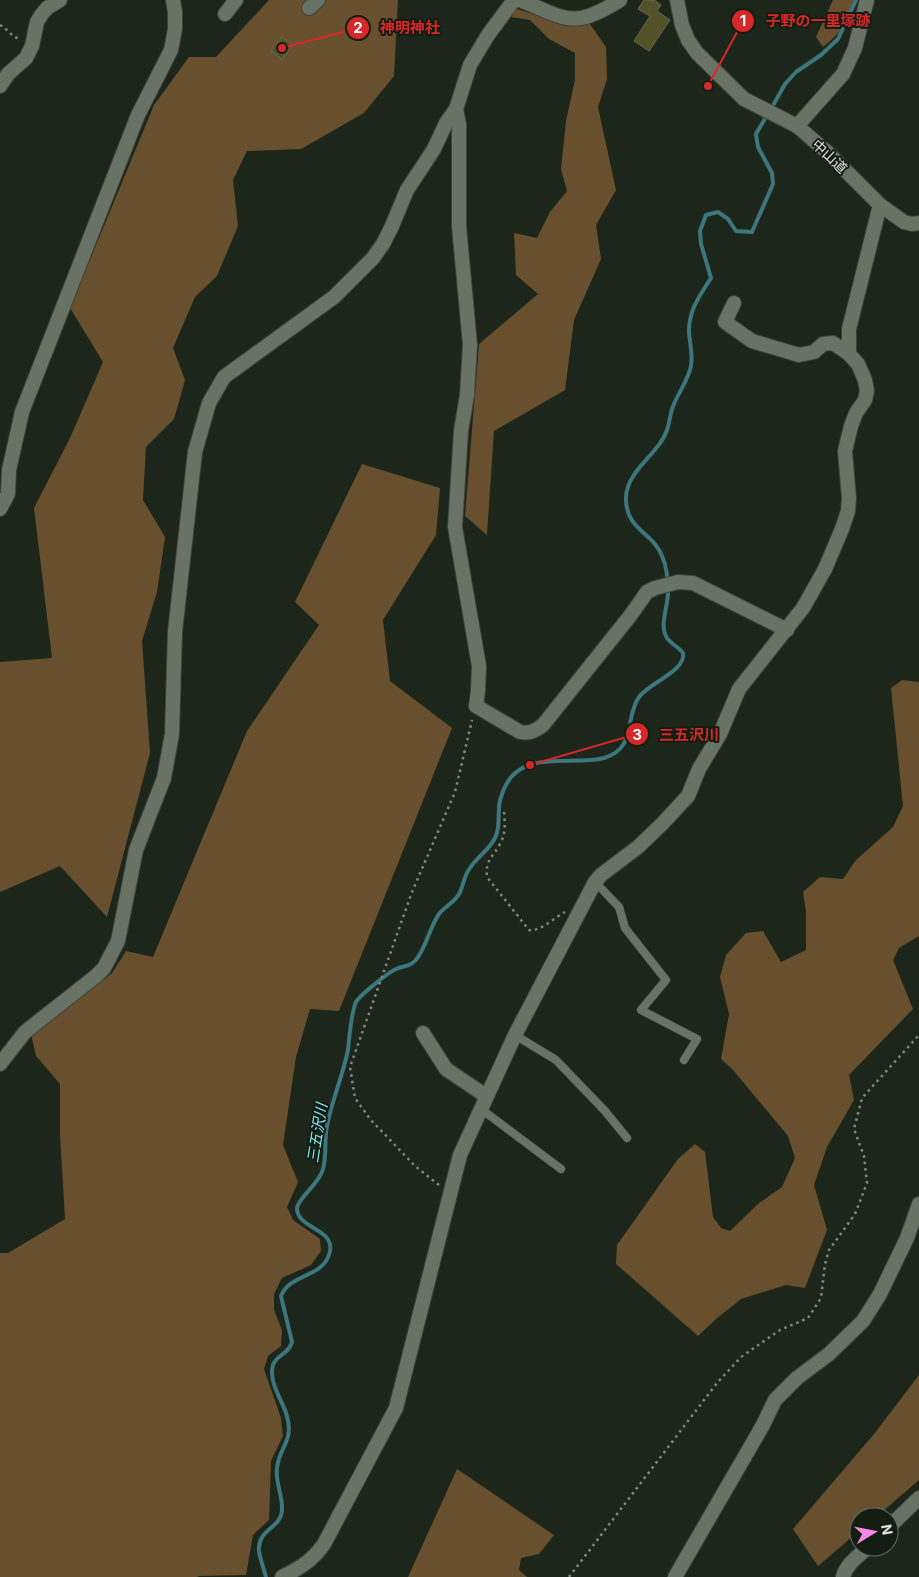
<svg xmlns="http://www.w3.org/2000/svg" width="919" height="1577" font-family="Inter,'Noto Sans JP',sans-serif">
<rect width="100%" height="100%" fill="#1d261b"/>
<!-- forest -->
<g fill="#684f2d">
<path d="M269,0H398L394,76L364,113L301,149L247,151L233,180L238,226L217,276L195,297L173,348L185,380L174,419L146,447L143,500L165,537L157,592L142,641L150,753L107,917L60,866L0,892V662L52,658L34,508L70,438L103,362L70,308L154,105L189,57H216Z"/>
<path d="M833,0H854C846,21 842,33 823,47L816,37Z"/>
<path d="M514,8L549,19L590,24L606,47L607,79L598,107L616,190L596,225L601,259L574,320L565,390L494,431L487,535L465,516L479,344L538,294L516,275L514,233L537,238L550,212L567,191L561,169L566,121L575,80V53L549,39L530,20L511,17Z"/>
<path d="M362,464L440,488L436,535L383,620L390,681L452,728L339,1011L310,1009L296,1057L283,1145L298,1182L287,1207L293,1220L320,1239L321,1251L311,1265L282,1278L274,1294V1310L282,1330L281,1346L268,1356L264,1369L281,1418L283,1436L271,1461L269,1520L253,1535L246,1575L199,1576L197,1577H0V1253H8L65,1219L60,1135V1084L36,1056L31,1034L112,973L126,951L153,957L247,731L319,625L295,602Z"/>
<path d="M902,680L919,682V936L899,948L893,960L913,1009L849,1075L854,1100L827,1147L814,1185L827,1230L805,1288L786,1285L741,1299L716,1319L698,1336L616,1264L617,1245L678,1159L695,1144L705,1152L713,1217L721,1228L730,1231L759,1203L782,1187L795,1158L788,1136L733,1070L721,1059L729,1014L720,977L726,955L746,933L763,931L781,962L806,950V912L803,892L820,877L843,879L856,860L893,827L903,806L891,688Z"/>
<path d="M919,1375V1480L876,1517H859V1531L818,1566L793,1529L874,1434Z"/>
<path d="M457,1469L554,1535L539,1554L521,1558L519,1570L527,1577H408Z"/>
</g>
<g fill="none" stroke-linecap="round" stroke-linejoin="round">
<!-- stream -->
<g stroke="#3d767c" stroke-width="4">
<path d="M771,109L785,84L796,72L821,55L838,39L856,0"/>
<path d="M266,1577C264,1569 260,1559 259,1551C257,1529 281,1529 282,1510C283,1496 275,1482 277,1468C279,1447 294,1442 287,1416C283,1401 268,1382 273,1365C276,1355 289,1354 292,1342L281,1296C290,1273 325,1278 330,1251C334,1228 297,1229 297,1208C298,1198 320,1183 323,1169C327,1155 324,1140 327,1126C332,1100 343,1075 348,1050C349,1039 352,1011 356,1002C359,996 389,972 396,969C405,965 412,967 418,957C427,944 430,927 439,914C445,906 456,902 460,892C464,884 464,875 470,868C477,857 489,850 495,838C500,828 498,819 499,808C499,801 503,790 507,783C526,750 573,766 604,758C637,748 624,719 639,697C649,683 686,671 683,653C679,647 671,644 667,638C659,626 668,606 668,593C668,581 667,567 662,556C653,532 625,530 626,497C627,470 659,454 667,430C670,422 670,412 674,404C679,392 688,380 691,366C693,354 690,344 689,333C688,311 700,295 711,278L701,244L700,231L706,215L718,212L728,219L736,231L752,232L773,184L772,173L758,147L756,134L767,115"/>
</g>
</g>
<!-- building -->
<g fill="#535128" stroke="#686858">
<path d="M644,0H654L661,5L657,11L670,20L649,51L634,41L650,16L638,9Z"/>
<path d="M282,37L293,45L282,59L271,51Z"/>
</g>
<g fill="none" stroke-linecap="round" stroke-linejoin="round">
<defs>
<g id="service">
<path d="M595,882L619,907L625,928L666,980L641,1010L697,1039L684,1060"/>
<path d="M515,1035L556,1060L605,1111L627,1138"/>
<path d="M481,1109L561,1169"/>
</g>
<g id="minor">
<path d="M520,0C567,19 573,30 620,0"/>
<path d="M677,0L682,25L688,40L697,53L744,99L797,126L827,152L880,205L904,222L912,224L919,223"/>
<path d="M309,8L318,0"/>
<path d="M225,14L236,0"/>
<path d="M0,86L8,74L26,58L32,46L37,22L42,14L47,8L60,0"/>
<path d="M456,109L459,124V226L470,345L467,395L461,431L455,527L479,666L478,691L476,706L520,732C529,734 535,731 543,725L630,616L647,592L655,588L678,582L693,583L787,630"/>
<path d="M797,126L843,74L855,48L867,0"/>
<path d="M734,303L725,322L752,341L799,355L814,352L823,344L833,343L849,354"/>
<path d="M0,509L8,494L9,470L22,412L138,115L171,50L175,29V12L173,0"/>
<path d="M423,1033L446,1069L486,1096"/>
<path d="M0,1064L25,1032L96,976L104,968L118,941L136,850L164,778L172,734L175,632L195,452L209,403L224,377L334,297L373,258L383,244L392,226L407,190L434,149L446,123L456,109L470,65L488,35L514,0"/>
<path d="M889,1527L919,1498"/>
<path d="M282,1577C300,1568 312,1561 324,1544L396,1408L460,1155L515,1035L595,882L601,875L638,847L662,824L688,796L699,769L720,734L739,689L803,608L825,569L842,529L848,511L849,498L845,451L851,426L856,413L865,400L867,391L865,380L858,364L849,354V329L880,205"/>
<path d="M675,1577L763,1425L775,1400L797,1378L829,1354L863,1321L880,1294L907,1238L919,1204"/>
<path d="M843,1577C846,1564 859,1556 868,1547"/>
</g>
</defs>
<!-- service casing -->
<use href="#service" stroke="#3b433a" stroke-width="9"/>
<!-- minor casing -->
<use href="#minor" stroke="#3b433a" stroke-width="16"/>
<!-- path -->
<g stroke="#818980" stroke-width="2.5" stroke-dasharray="2.5 4" stroke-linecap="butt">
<path d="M0,25C8,29 12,38 21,39"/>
<path d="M504,812C505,823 506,834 500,844C493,857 485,860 487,877L529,930C540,932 555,917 565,912"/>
<path d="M439,1185L415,1166L370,1119L355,1098L350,1067L412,892L455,792L472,720"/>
<path d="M569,1577L717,1383L741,1357L780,1330L808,1318L821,1298L825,1264L829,1250L855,1214L867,1183L864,1156L854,1129L862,1098L919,1035"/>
</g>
<!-- service -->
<use href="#service" stroke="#687366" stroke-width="8"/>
<!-- minor -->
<use href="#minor" stroke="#687366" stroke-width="14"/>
</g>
<g text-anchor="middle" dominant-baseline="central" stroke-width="4" stroke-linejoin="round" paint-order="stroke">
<!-- street labels -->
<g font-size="14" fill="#e0e6df" stroke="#141d12">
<text transform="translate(830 156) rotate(43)">中山道</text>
</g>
<!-- water labels -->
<g font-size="15" font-style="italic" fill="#88e5f1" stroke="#141d12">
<text transform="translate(317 1133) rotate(-81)">三五沢川</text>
</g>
</g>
<!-- callouts -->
<path fill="none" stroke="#d62828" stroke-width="2" d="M708 86L743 21M282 48L358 28M530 765L637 734"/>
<g fill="#d62828" stroke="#141d12" stroke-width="2">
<circle cx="708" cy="86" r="5"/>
<circle cx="282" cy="48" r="5"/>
<circle cx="530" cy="765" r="5"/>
<circle cx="743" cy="21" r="12"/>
<circle cx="358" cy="28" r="12"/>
<circle cx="637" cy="734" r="12"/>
</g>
<g font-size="15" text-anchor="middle" font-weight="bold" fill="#fff">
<text x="743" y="26">1</text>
<text x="358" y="33">2</text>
<text x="637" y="740">3</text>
</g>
<g font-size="15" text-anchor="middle" font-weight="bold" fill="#d62828" stroke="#141d12" stroke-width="4" stroke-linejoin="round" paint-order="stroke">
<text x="818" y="26">子野の一里塚跡</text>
<text x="410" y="33">神明神社</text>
<text x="689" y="740">三五沢川</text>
</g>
<!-- north arrow -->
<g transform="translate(874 1532) rotate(80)"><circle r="24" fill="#141d12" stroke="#666d64"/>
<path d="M0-4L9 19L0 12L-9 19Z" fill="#fa87e6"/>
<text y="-8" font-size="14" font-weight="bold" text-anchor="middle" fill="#e0e6df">N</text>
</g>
</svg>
